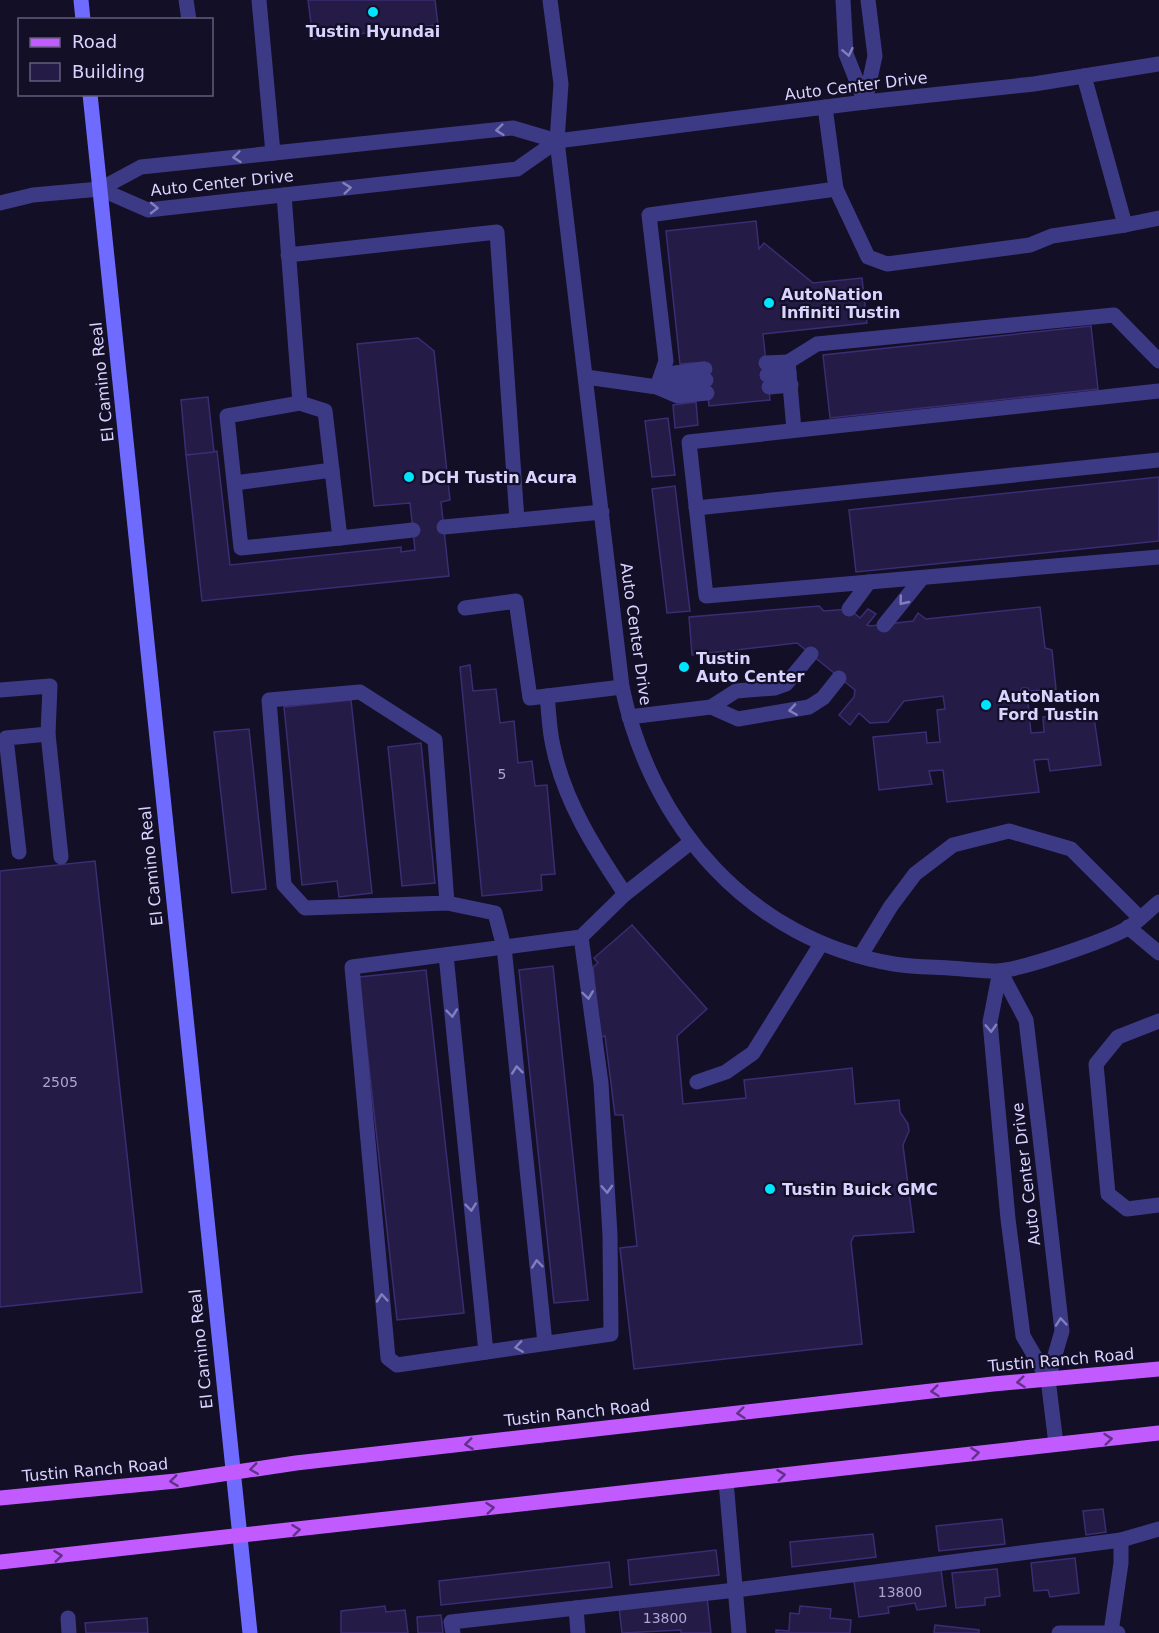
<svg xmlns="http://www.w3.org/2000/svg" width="1159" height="1633" font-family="'DejaVu Sans',sans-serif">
<rect width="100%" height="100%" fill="#130f26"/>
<!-- building -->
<g fill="#241b47" stroke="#3b2d73" stroke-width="1.5">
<path d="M308,0H435L438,25L313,39Z"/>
<path d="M756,221L759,249L764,243L813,283L862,278L867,323L763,334L770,400L709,406L704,362L680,364L666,231Z"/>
<path d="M1091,326L1098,389L830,418L823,355Z"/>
<path d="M418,338L434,351L450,500L441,502L449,576L202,601L186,455L217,451L230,565L401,547V552L415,550L410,503L374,506L357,344Z"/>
<path d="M208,397L214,452L186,455L181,400Z"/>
<path d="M696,402L698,425L675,428L673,405Z"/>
<path d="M668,418L675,475L652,477L645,421Z"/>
<path d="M1159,477V541L856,572L849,510Z"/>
<path d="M675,486L690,611L667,613L652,489Z"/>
<path d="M819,606L824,611L849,609L860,618L868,609L876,614L867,625L870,626L913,621L918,613L926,619L1040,607L1045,648L1052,650L1056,689L1029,691L1028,688H1022L1018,694L1019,702H1028L1031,733L1044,732L1043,717L1093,711L1101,765L1050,771L1048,759L1034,760L1039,792L947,802L943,770L929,771L932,784L879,790L873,737L926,732L927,743L940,742L937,710L945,709L943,696L904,701L888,722L870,723L859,713L850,725L839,715L854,697L855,690L797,643L692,655L689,617Z"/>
<path d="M470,665L473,691L496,689L500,723L514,721L518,763L532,761L535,786L547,785L555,874L541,875L542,890L482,896L460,667Z"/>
<path d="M351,700L372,893L339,897L337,881L302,885L284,707Z"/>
<path d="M249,729L266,889L232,893L214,732Z"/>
<path d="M421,743L435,883L402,886L388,747Z"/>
<path d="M95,861L142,1292L0,1307V871Z"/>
<path d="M632,925L707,1009L677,1036L683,1104L746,1098L744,1080L852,1068L855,1104L899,1100L900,1112L908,1124L909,1131L903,1145L914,1232L854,1236L851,1242L862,1344L634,1369L620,1248L637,1246L623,1115H615L605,1036L600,1037L593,967L598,963L594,958Z"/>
<path d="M553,966L588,1300L554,1303L519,970Z"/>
<path d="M426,970L464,1313L397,1320L359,977Z"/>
<path d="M1103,1509L1106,1532L1086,1535L1083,1511Z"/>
<path d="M1002,1519L1005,1544L939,1551L936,1526Z"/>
<path d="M873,1534L876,1557L792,1567L790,1542Z"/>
<path d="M716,1550L719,1575L630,1585L628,1560Z"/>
<path d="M1075,1558L1079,1593L1050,1597L1048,1590L1034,1591L1031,1563Z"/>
<path d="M609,1562L612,1587L441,1605L439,1581Z"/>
<path d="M997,1569L1000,1596L985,1598V1605L956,1608L952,1573Z"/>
<path d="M941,1570L946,1606L917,1610L915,1603L888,1607L889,1613L859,1617L854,1581Z"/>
<path d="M707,1597L711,1633H681V1630L622,1633L619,1607Z"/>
<path d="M385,1606L386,1612L405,1610L408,1633H341V1611Z"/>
<path d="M800,1606L831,1609L830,1618L851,1620L850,1633H776V1630L789,1631L790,1613L799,1614Z"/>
<path d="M441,1615L443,1633H418L417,1617Z"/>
<path d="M147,1618L148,1633H86L85,1623Z"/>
<path d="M935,1625L979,1630V1633H934Z"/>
</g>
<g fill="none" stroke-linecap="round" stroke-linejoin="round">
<!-- service -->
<g stroke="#3d3a85" stroke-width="15">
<path d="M186,0L189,20"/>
<path d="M259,0L273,153"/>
<path d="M550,0L561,84L557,141"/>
<path d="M843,0L846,54L865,102"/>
<path d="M865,102L875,56L868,0"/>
<path d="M836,189L868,257L887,264L1030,245L1052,236L1125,225L1084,76"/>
<path d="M284,195L300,403L325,411L340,538L413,530"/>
<path d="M0,203L33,195L100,189"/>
<path d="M1125,225L1159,218"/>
<path d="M288,255L497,232L517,520"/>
<path d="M766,363L788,362"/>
<path d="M767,375L789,373"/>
<path d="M586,377L657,387L678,396L707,393"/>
<path d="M657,387L666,361L649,215L836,189L825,107"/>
<path d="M657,387L675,373L705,369"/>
<path d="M660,387L706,380"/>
<path d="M769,387L791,385"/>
<path d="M1159,391L689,442L706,596L1159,557"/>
<path d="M300,403L227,416L241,548L340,538"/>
<path d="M794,430L788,362L817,344L1114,315L1159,361"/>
<path d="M235,483L332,470"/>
<path d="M696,508L1159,460"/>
<path d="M444,527L602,512"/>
<path d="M465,608L516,601L530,698L547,696"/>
<path d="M849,609L869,582"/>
<path d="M884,625L922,578"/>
<path d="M622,687L547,696C549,712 549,730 553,746C564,801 595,849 625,894"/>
<path d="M0,690L50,686L48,734L6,738L19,852"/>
<path d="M711,707L738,719L809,707L823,698L839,678"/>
<path d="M629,717L711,707L736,691L775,688L786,684L811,654"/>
<path d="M48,734L61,857"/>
<path d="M447,903L305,908L284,885L269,700L360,692L435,740L447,903L495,913L504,947L545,1343"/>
<path d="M1128,927L1159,953"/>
<path d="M581,937L601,1083L610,1235L611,1334L397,1365L388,1358L352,967L581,937L625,894L691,842"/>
<path d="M446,955L486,1352"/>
<path d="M861,955L891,906L915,874L953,845L1009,831L1071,849L1140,918"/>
<path d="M1159,1021L1118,1037L1096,1064L1108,1194L1127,1209L1159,1205"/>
<path d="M697,1082L726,1072L753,1053L821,944"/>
<path d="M576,1608L578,1633"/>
<path d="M1111,1632L1121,1563V1540"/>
<path d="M453,1633L451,1622L736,1590L1121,1540L1159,1529"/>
<path d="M1059,1633H1118"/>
</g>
<!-- minor -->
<g stroke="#3d3a85" stroke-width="15">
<path d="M726,1481L739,1633"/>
<path d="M68,1618L69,1633"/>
</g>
<!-- tertiary -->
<g stroke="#3d3a85" stroke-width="15">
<path d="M557,141L622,687C651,826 750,940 894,964C912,967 931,967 949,968C965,969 982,971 998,971C1024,969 1105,941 1128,928C1139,921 1149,910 1159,902"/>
<path d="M100,189L141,167L513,128L557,141L865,102L1034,84L1159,64"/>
<path d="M100,189L148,210L517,169L557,141"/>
<path d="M1000,971L1026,1020L1039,1128L1062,1331L1048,1379L1056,1444"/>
<path d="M1000,971L990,1022L1008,1219L1023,1336L1048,1379"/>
</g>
<!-- secondary -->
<g stroke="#6f6bff" stroke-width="15">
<path d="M81,0L83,20"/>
<path d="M90,94L250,1633"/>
</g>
<!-- primary -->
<g stroke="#c25bff" stroke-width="15">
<path d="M0,1498L176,1481L296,1463L993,1384L1159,1369"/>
<path d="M0,1562L1159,1433"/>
</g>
</g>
<!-- one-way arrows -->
<defs><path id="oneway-chevron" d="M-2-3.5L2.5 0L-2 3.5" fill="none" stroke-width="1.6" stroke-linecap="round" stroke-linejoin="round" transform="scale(1.5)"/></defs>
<g stroke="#837fbc">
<use href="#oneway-chevron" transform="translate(848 52) rotate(78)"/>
<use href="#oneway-chevron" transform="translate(500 130) rotate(174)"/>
<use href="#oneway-chevron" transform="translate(237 157) rotate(174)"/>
<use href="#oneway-chevron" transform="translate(347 188) rotate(-6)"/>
<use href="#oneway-chevron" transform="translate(154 208) rotate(1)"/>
<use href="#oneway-chevron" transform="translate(903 601) rotate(129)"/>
<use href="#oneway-chevron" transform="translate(793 710) rotate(171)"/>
<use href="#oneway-chevron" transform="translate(588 995) rotate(82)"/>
<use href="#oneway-chevron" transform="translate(452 1013) rotate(84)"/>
<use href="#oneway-chevron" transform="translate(991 1028) rotate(88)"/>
<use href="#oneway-chevron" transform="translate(517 1070) rotate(-96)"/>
<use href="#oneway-chevron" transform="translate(607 1189) rotate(87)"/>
<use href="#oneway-chevron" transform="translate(471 1207) rotate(84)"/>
<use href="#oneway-chevron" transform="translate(537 1264) rotate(-96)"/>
<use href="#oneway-chevron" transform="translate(382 1298) rotate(-95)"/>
<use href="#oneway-chevron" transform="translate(1061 1322) rotate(-95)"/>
<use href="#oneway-chevron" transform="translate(519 1347) rotate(172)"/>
</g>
<g stroke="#623188">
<use href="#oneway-chevron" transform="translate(1021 1382) rotate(174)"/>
<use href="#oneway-chevron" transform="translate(935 1391) rotate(174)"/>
<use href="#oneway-chevron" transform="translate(741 1413) rotate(174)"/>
<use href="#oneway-chevron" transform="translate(1108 1439) rotate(-6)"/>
<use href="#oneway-chevron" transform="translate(469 1444) rotate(173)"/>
<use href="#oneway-chevron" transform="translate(975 1453) rotate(-7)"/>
<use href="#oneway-chevron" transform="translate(254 1469) rotate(172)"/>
<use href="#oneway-chevron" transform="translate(781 1475) rotate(-7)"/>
<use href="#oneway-chevron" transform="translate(174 1481) rotate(173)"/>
<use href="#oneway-chevron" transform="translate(490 1508) rotate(-6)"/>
<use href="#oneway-chevron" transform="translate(296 1530) rotate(-7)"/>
<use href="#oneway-chevron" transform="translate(58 1556) rotate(-6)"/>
</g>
<!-- markers -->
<g fill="#00e5ff" stroke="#130f26" stroke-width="2">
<circle cx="373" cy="12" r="6"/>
<circle cx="769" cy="303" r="6"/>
<circle cx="409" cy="477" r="6"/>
<circle cx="684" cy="667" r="6"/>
<circle cx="986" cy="705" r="6"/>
<circle cx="770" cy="1189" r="6"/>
</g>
<g text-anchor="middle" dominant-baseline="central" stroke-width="4.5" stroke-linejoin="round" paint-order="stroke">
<!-- number labels -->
<g font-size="14" fill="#aca6d1">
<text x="502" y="774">5</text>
<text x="60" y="1082">2505</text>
<text x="900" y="1592">13800</text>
<text x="665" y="1618">13800</text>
</g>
<!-- poi labels -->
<g font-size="16" font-weight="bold" fill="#d9d4ff" stroke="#130f26" text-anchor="start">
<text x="373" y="31" text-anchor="middle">Tustin Hyundai</text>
<text x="781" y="294">AutoNation<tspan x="781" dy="18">Infiniti Tustin</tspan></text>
<text x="421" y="477">DCH Tustin Acura</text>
<text x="696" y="658">Tustin<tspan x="696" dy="18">Auto Center</tspan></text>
<text x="998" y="696">AutoNation<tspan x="998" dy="18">Ford Tustin</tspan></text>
<text x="782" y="1189">Tustin Buick GMC</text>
</g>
<!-- street labels -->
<g font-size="16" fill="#d9d4ff" stroke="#130f26">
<text transform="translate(856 86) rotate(-7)">Auto Center Drive</text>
<text transform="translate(222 183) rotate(-6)">Auto Center Drive</text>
<text transform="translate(102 382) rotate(-96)">El Camino Real</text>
<text transform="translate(636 634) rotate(82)">Auto Center Drive</text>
<text transform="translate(151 866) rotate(-96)">El Camino Real</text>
<text transform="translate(1026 1174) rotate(-97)">Auto Center Drive</text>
<text transform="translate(201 1349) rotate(-96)">El Camino Real</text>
<text transform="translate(1061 1360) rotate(-5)">Tustin Ranch Road</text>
<text transform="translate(577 1413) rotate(-6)">Tustin Ranch Road</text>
<text transform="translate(95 1470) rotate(-5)">Tustin Ranch Road</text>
</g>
</g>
<!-- legend -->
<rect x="18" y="18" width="195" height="78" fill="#130f26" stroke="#625e7d" stroke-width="1.5"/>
<rect x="30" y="38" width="30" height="9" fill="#c25bff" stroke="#625e7d" stroke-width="1.5"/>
<text x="72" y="48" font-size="18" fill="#d9d4ff">Road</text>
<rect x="30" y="63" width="30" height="18" fill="#241b47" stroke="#625e7d" stroke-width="1.5"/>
<text x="72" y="78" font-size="18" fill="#d9d4ff">Building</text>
</svg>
